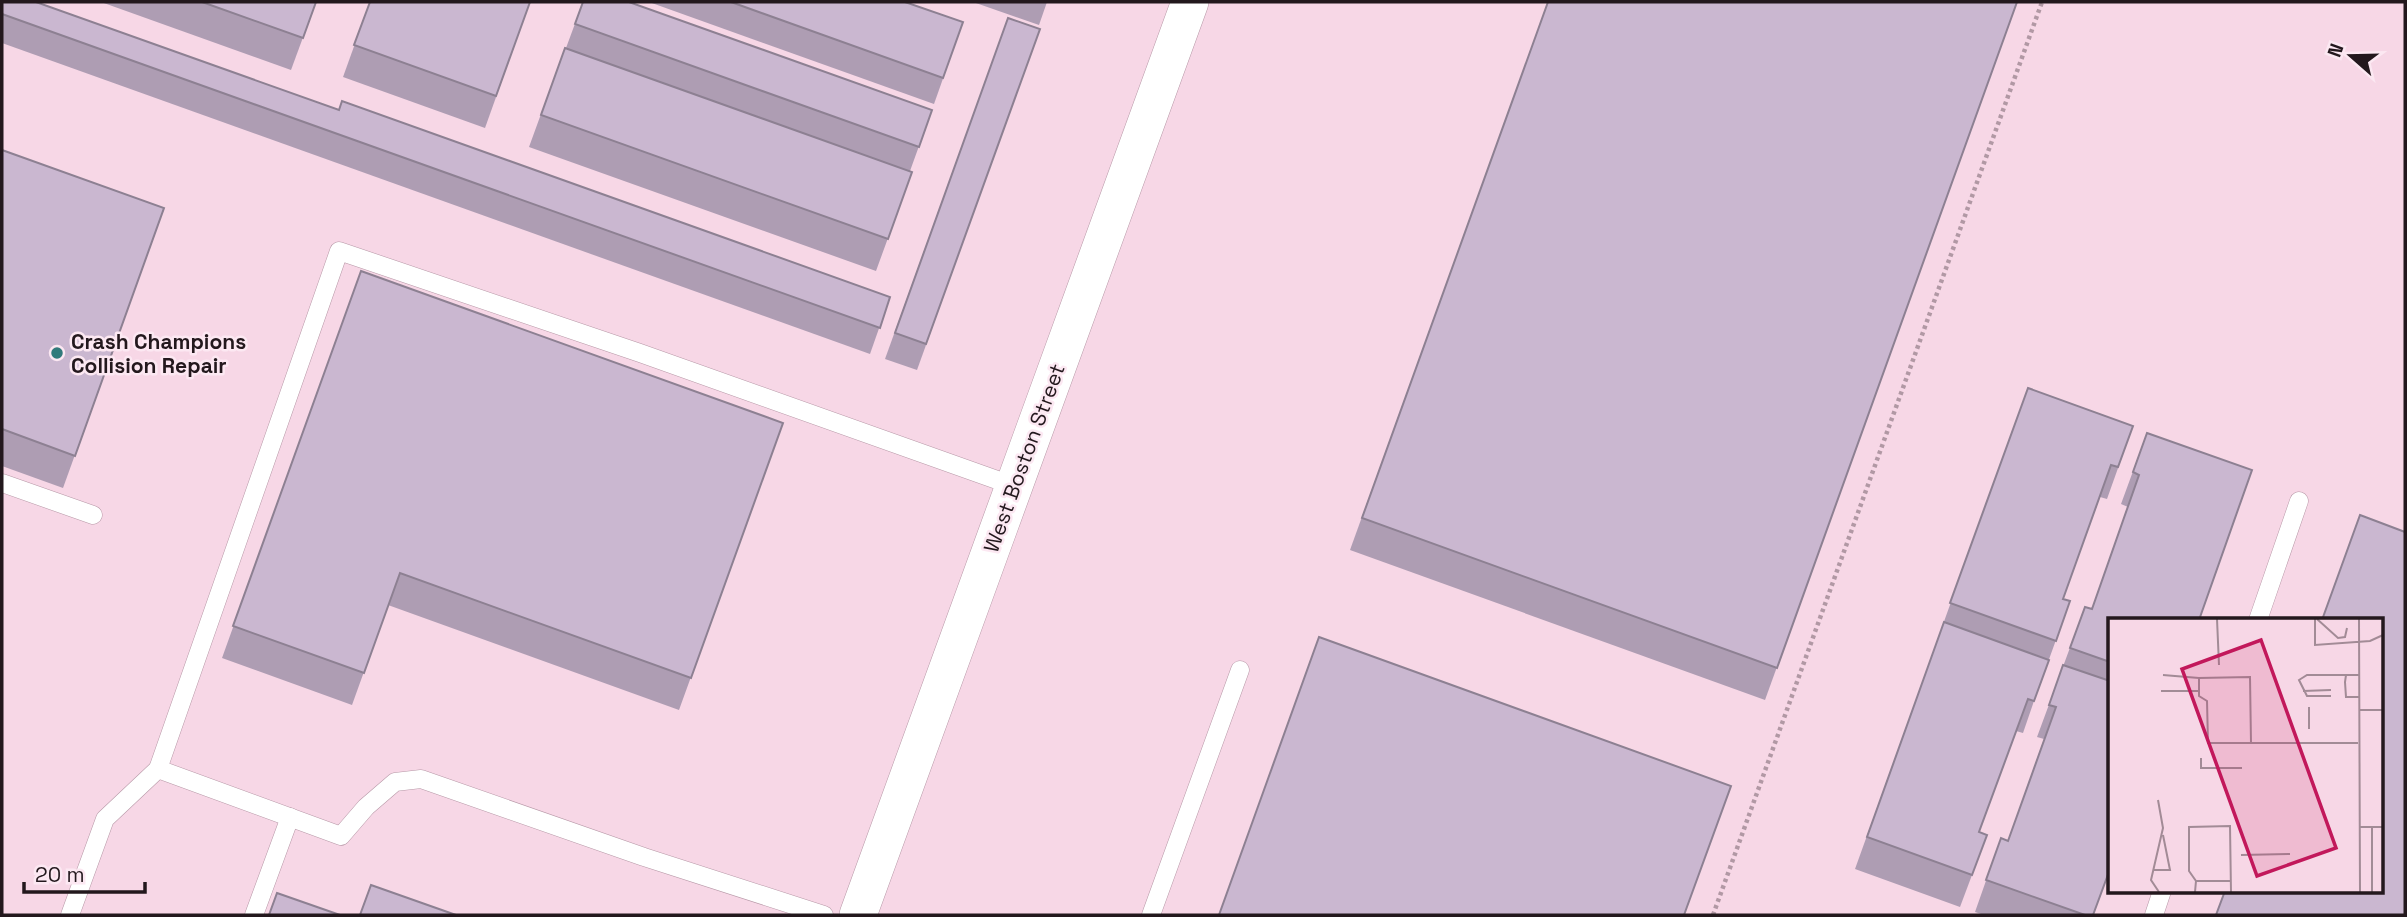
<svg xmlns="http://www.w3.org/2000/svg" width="2407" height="917" font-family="'Space Grotesk',sans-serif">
<rect width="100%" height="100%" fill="#f7d7e6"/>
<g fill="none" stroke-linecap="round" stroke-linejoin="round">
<defs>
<g id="service">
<path d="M2,483L93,515"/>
<path d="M2258,620L2299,501"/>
<path d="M70,915L105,819L158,769"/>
<path d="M254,915L290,817"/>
<path d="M824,915L644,857L421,779L395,782L366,807L341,836L158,769L339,251L640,353L1014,486"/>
<path d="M1151,915L1240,670"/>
<path d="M2154,915L2162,891"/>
</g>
<path id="minor" d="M858,915L1190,2"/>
</defs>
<!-- service casing -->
<use href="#service" stroke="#b798a7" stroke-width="19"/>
<!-- minor casing -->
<use href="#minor" stroke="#b798a7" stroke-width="38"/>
<!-- path -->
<path stroke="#b198a4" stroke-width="4.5" stroke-dasharray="3.5 3.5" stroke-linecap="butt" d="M1713,915L2042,2"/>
<!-- service -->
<use href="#service" stroke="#fff" stroke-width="18"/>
<!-- minor -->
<use href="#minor" stroke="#fff" stroke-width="37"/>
</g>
<!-- wall -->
<g fill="#ae9db3">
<path d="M2,2L339,110L890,297L870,354L2,43Z"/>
<path d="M101,2H316L291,70Z"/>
<path d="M370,2H530L485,128L343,77Z"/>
<path d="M583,2L932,110L910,171L912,172L876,271L529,147L565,48H566Z"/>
<path d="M649,2H905L963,22L934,104Z"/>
<path d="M973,2H1047L1039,25Z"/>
<path d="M1548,2H2017L1765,700L1350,550Z"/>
<path d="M1008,18L1040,29L917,370L885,359Z"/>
<path d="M2,150L164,208L63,488L2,466Z"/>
<path d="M361,271L783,423L679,710L388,605L352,705L222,658Z"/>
<path d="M2028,388L2133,426L2107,499L2100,497L2063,599L2070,601L2034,701L2023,733L2016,731L1979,832L1987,835L1960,907L1855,869Z"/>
<path d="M2147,433L2252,470L2110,620V869L2093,915H1984L1975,912L2001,838L2008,841L2044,739L2037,737L2085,607L2092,609L2128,507L2121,504Z"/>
</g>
<!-- building -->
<g fill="#cab7d0" stroke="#8d8092" stroke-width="2">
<path d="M2,2H36L339,110L342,101L890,297L880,328L2,14Z"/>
<path d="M202,2H316L303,38Z"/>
<path d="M370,2H530L496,96L354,45Z"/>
<path d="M583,2H629L932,110L919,147L575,24Z"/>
<path d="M731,2H905L963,22L943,78Z"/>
<path d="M1548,2H2017L1777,668L1362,518Z"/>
<path d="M1008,18L1040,29L926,344L895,333Z"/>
<path d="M565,48L912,172L888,239L541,115Z"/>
<path d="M2,150L164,208L75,456L2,429Z"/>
<path d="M361,271L783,423L691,678L400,573L364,673L233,626Z"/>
<path d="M2028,388L2133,426L2118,467L2111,465L2063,599L2070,601L2056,641L1950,603Z"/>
<path d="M2147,433L2252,470L2199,620H2110V662L2070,648L2085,607L2092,609L2139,475L2133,472Z"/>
<path d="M2360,515L2405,532V915H2216L2225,891H2381V620H2322Z"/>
<path d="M1944,622L2049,660L2034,701L2028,699L1979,832L1987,835L1972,875L1867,837Z"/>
<path d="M1319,637L1731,786L1684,915H1219Z"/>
<path d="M2063,665L2110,681V869L2093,915H2085L1986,880L2001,838L2008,841L2056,707L2049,705Z"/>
<path d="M371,885L456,915H360Z"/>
<path d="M277,893L340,915H269Z"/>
</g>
<!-- markers -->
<circle fill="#317a7b" stroke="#fce8f2" stroke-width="2.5" cx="57" cy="353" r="7"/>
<g text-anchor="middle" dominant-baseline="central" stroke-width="5" stroke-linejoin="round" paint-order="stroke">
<!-- poi labels -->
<g font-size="21" font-weight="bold" fill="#23181d" stroke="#fce8f2" text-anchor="start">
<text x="71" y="341">Crash Champions<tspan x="71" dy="24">Collision Repair</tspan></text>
</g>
<!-- street labels -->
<g font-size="21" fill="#23181d" stroke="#fce8f2">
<text transform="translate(1024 458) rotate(-70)">West Boston Street</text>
</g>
</g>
<!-- overview -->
<g transform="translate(2108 618)">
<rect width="275" height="275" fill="#f7d7e6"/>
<path fill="none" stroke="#a28b96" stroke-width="2" d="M109,1L111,47M207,1V27L262,23L275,17M209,1L230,20L237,19L239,10M251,1L252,274M55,57L91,60M53,73H91M195,73L223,72M223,78H199L191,62L199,57H238M251,79H238L237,64L238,57H251M201,89V111M251,92H275M143,125L142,59L91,60V78L99,83L100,125H250M93,140V150H134M50,182L55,210L43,262L51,274M251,209H275M264,209V274M133,237L182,236M45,252H62L55,217M88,263L81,253V209L122,208L123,274M87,274L88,263H123"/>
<path fill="#c2185b" fill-opacity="0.15" stroke="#c2185b" stroke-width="3.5" d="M153,22L228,230L149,258L74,51Z"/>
<rect width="275" height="275" fill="none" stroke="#23181d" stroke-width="3.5"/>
</g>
<!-- border -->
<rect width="2407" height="917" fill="none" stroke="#23181d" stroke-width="7"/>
<!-- north arrow -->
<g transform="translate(2351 56) rotate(290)" stroke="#fce8f2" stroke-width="5" paint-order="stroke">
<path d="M0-5L12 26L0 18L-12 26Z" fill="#23181d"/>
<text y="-10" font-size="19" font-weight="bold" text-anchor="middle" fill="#23181d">N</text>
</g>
<!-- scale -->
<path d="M24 882v10h121v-10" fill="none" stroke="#23181d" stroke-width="3.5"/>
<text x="35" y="882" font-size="21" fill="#23181d" stroke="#fce8f2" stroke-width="5" paint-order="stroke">20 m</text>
</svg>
